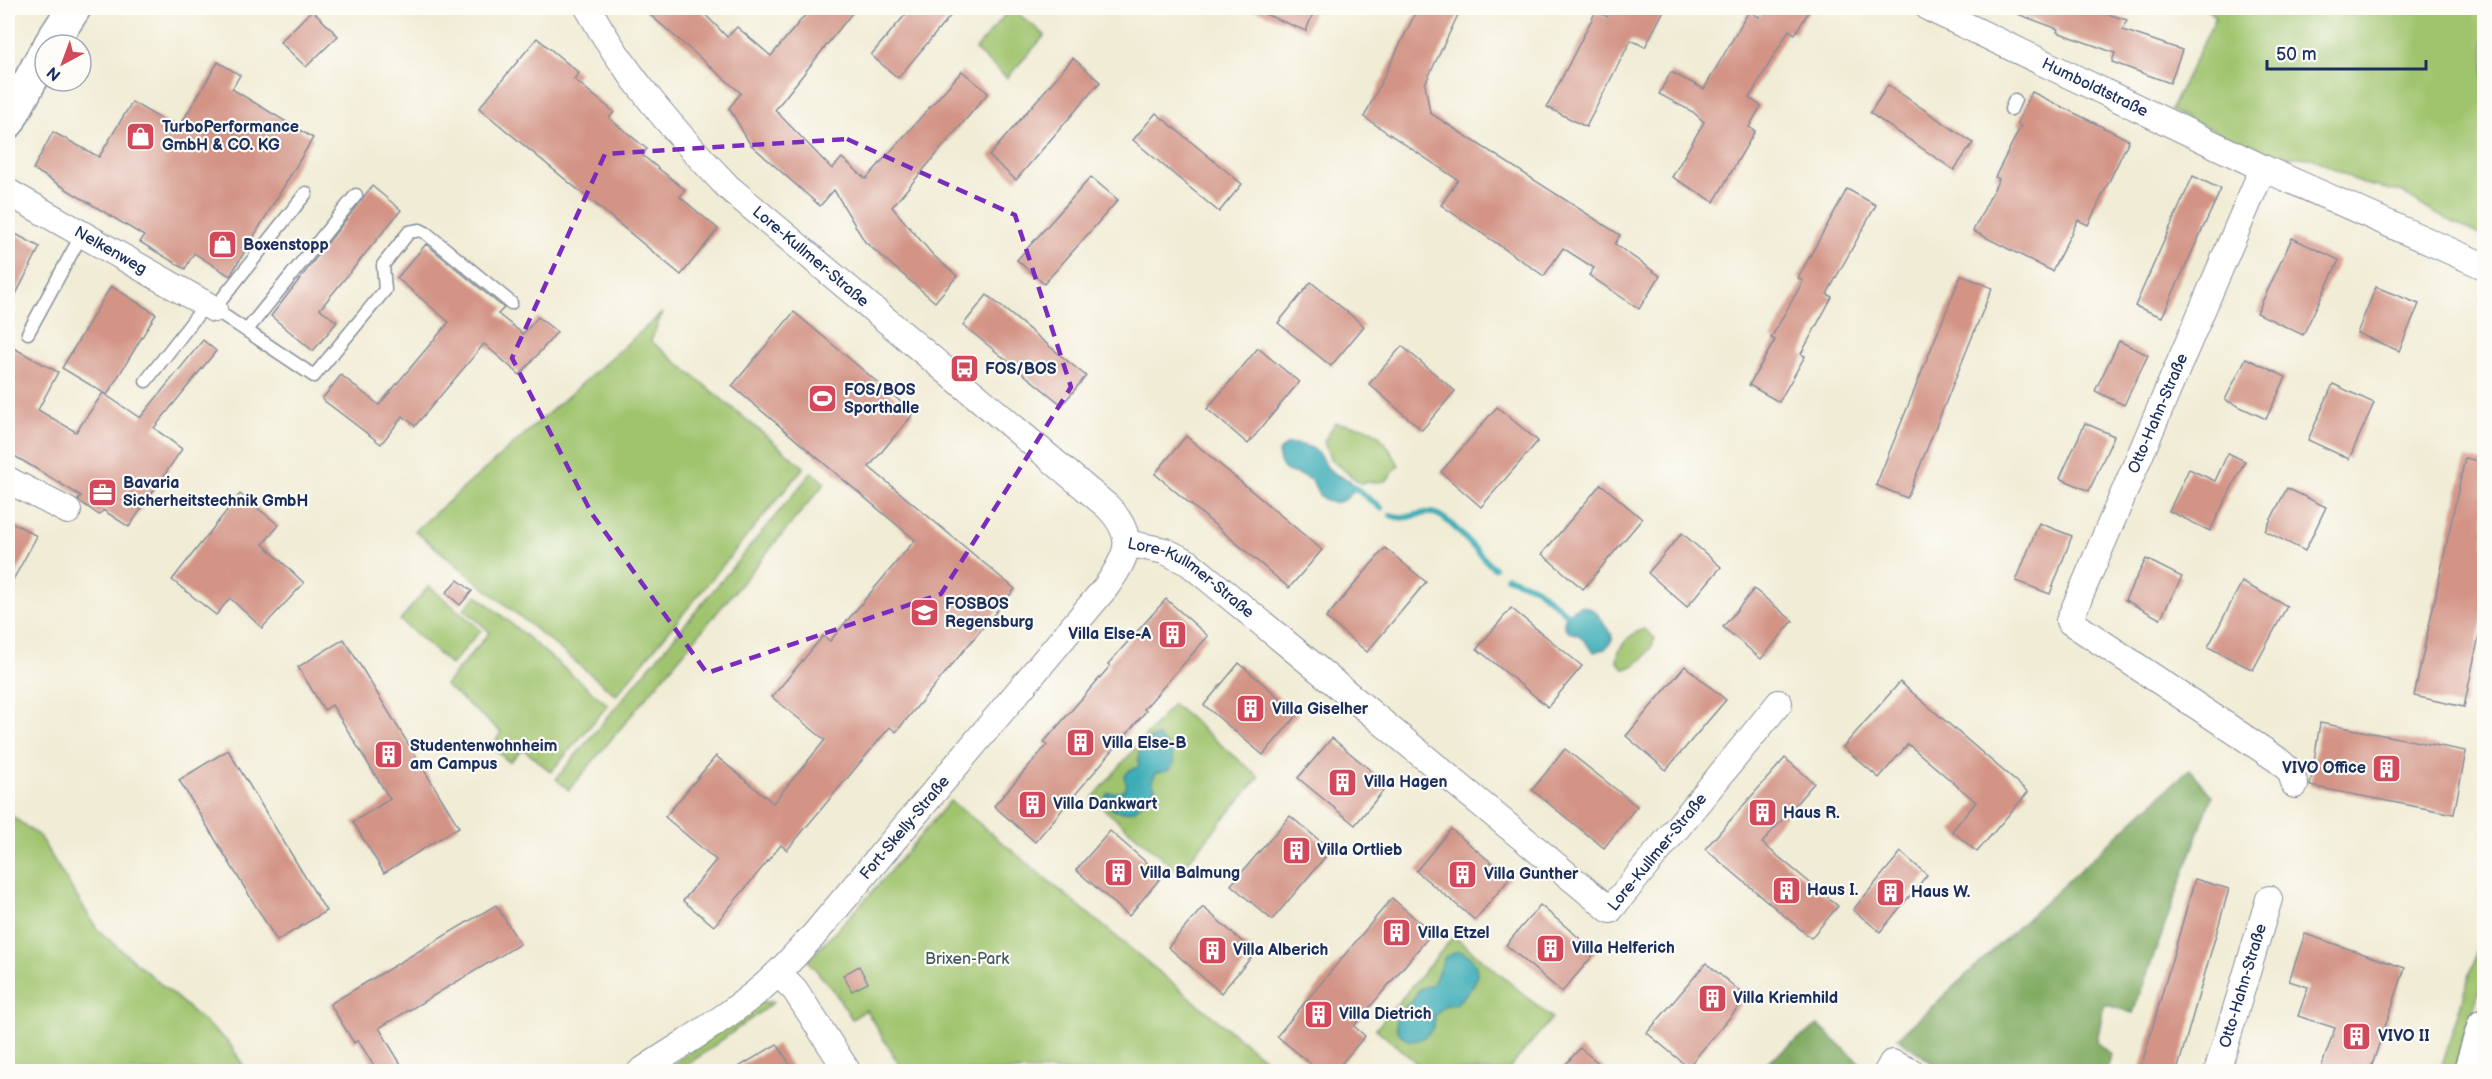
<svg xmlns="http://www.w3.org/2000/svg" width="2492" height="1079" font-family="'Balsamiq Sans',sans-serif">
<rect width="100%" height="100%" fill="#fdfcf7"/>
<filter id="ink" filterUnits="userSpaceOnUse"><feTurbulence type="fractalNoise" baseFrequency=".0167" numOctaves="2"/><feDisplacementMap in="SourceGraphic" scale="12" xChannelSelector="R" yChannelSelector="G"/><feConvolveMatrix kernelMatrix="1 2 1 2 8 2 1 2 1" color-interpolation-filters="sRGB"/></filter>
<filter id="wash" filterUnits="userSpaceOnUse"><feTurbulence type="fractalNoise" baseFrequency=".008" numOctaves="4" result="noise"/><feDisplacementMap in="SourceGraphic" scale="24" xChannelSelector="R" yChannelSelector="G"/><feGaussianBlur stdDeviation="1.35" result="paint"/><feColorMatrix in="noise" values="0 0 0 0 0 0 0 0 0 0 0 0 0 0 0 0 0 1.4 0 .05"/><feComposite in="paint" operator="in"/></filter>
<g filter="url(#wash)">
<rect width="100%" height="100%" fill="#f1ecd5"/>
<!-- green -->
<g fill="#a0c46e" stroke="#5e7a66" stroke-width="1.5">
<path d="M1011,8L1045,35L1007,78L975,50Z"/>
<path d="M2206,8H2484V237L2434,213L2401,192L2363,184L2313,158L2273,156L2170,111L2216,17Z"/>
<path d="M662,313L651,341L804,467L616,695L415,531Z"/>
<path d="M1335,423C1377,427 1378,430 1399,465L1386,481L1360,483L1330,459L1324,441Z"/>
<path d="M812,472L825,483L569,790L556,779Z"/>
<path d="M429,586L481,630L451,665L400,620Z"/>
<path d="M477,595L608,705L551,772L523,749L509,762L492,747L501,732L445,685L490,632L464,609Z"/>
<path d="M1644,629L1655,638C1650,653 1640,664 1625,669L1617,662C1617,646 1630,634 1644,629Z"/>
<path d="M1173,704L1259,777L1179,872L1092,799Z"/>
<path d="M950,801L964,811L1279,1071H903L866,1010L852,1019L834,991L808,961L874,890Z"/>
<path d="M8,813L39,836L97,929L229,1043L247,1071H8Z"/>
<path d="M2484,928V974L2457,1066L2455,1071L2440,1072Z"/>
<path d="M1454,936L1552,1018L1507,1071H1426L1376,1029Z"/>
<path d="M761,1002H774L679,1071L661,1072Z"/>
</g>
<!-- forest -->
<g fill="#80aa61" stroke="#4e6c60" stroke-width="1.5">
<path d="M2189,769L2212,796L2133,1013L2104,1004L2097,1042L2112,1055L2106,1071H1947L1939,1068L1898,1038Z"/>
<path d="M1818,1025L1863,1066L1857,1072L1755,1071Z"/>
</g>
<!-- water -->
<g fill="#3cadb7" stroke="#2c6e8a" stroke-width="1.5">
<path d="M1288,444C1328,443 1316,465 1337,475C1345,479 1351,478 1355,488C1348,502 1332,508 1320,496C1316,491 1316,484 1310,480C1295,469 1281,479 1278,452Z"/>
<path d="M1580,606C1600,607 1599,622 1612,634V640L1605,649L1594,652L1579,635C1556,629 1562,614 1580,606Z"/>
<path d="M1154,737H1158L1171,750L1174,763L1169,770L1156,773L1152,781L1155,788L1135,810C1121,814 1109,812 1105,798L1108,793C1117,792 1123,794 1127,785L1124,777L1130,770L1139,767C1136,754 1141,743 1154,737Z"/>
<path d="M1458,951C1466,953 1470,955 1474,962C1484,980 1467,992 1456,1004L1444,1006L1435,1016C1435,1032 1424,1041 1409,1041L1397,1031L1396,1021L1399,1013L1413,1000L1419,989L1433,984L1445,957Z"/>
</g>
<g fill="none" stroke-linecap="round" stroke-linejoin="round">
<!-- stream -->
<g stroke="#3cadb7" stroke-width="6">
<path d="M1355,488L1381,508"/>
<path d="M1391,515C1407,523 1421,509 1436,514C1453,520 1478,555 1494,568"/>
<path d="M1507,577L1536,588L1568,615"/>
</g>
</g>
<g id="blocks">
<!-- building -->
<g fill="#d39486">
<path d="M642,8H699L727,37L737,27L771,56L811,8H856L775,110L832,169L842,158L866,179L962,71L988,93L892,207L933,255L957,276L935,302L865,242L834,190L820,206L750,144L729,108L741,93Z"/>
<path d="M911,8H957L898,78L871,55Z"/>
<path d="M1250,8H1315L1306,31Z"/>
<path d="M1418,8H1442L1458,15L1425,84L1430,113L1620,235L1615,244L1660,276L1639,309L1589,275L1594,268L1563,248L1544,276L1441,205L1458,180L1364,117Z"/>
<path d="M1612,8H1665L1645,47L1631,40L1586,127L1547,107L1596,11L1607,17Z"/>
<path d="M1764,8H1811L1795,34L1789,30L1749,98L1761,106L1749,127L1755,131L1714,202L1672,177L1704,122L1693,112L1659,94L1671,72L1704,89L1749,11L1759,17Z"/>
<path d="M2005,8H2089L2127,20L2123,30L2182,50L2170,83L2112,62L2115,53L2057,32L2058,29L2004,9Z"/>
<path d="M312,10L338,36L306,67L280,42Z"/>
<path d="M537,38L579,73L574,79L614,112L609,118L647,149L642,155L685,190L680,197L718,229L681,275L479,108Z"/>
<path d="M1073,58L1100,82L1016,180L989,156Z"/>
<path d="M218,62L240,75L232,89L313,138L230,276L194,253L185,269L140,242L144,236L33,169L53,132L99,157L132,102L178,129Z"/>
<path d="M1888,85L1973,143L1954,170L1870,113Z"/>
<path d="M2032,92L2129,140L2088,225L2078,220L2052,271L1973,231L1999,179L1995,177L2021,126L2017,124Z"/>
<path d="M1156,113L1242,184L1219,212L1133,140Z"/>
<path d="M2193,176L2221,189L2162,317L2135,306Z"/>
<path d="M1091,177L1118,200L1044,284L1017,260Z"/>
<path d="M372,186L401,210L320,309L337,322L313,351L271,316Z"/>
<path d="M1847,189L1876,205L1827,294L1832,297L1801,354L1805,356L1779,402L1749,385L1775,340L1771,338L1803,281L1798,278Z"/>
<path d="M8,230L40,247L8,310Z"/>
<path d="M2292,238L2339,260L2303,335L2257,313Z"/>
<path d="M426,244L504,308L498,314L523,334L538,317L557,332L520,375L484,344L415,426L403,416L381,444L322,399L341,375L379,405L449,322L397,278Z"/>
<path d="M1961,275L1992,288L1907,498L1876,485Z"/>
<path d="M1311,282L1364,326L1331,366L1278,323Z"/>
<path d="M111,286L156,314L107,395L62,368Z"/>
<path d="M2376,287L2419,304L2399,351L2357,333Z"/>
<path d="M987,295L1086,376L1062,405L963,325Z"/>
<path d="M794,312L914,413L869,467L1015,589L896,732L890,727L787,850L781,845L714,926L683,901L716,860L665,817L716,756L773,803L825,740L772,697L823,636L830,641L915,540L732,386Z"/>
<path d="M203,340L216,351L154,428L182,449L129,527L103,510L99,515L78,500L81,496L8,452V387L14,375L8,371V345L58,372L38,410L76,432L103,393L140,418Z"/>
<path d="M2119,341L2148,355L2124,405L2095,391Z"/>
<path d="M1402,346L1455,391L1422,430L1369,384Z"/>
<path d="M1258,348L1299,382L1248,444L1207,409Z"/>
<path d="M2246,358L2286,377L2266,419L2225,400Z"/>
<path d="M2333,384L2374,403L2349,459L2308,440Z"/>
<path d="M1497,407L1538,441L1481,507L1441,472Z"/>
<path d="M2085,423L2114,436L2089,491L2060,478Z"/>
<path d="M1186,436L1322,550L1289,588L1155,474Z"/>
<path d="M2228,453L2245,461L2210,531L2169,511L2189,469L2215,481Z"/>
<path d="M2465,458L2484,462V612L2464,707L2414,696Z"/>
<path d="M1601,484L1642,519L1583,589L1542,554Z"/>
<path d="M2287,488L2326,507L2305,551L2265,531Z"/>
<path d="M240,494L279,525L263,544L304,583L262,628L230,598L216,615L172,580Z"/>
<path d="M8,520L37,536L8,589Z"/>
<path d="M2039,523L2072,536L2050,594L2016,581Z"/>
<path d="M1682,533L1721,567L1687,607L1648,573Z"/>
<path d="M1385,548L1426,582L1367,652L1326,618Z"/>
<path d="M2146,559L2182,577L2160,619L2125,600Z"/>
<path d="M458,580L472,591L460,605L446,593Z"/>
<path d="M2242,582L2287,606L2253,670L2208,647Z"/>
<path d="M1754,589L1793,621L1761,659L1723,627Z"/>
<path d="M1166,599L1208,636L1144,709L1146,711L1035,842L994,806L1047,745L1044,742L1110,666L1108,664Z"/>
<path d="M1511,608L1582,666L1548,707L1477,649Z"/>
<path d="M344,639L459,827L384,873L353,822L390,799L332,705L324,710L298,667Z"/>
<path d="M1239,663L1298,714L1263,755L1204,705Z"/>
<path d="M1685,666L1726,700L1666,770L1626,736Z"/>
<path d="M1900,682L2028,792L1977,852L1952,831L1976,802L1908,744L1879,778L1843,747Z"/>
<path d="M2320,723L2466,751L2454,814L2310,786Z"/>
<path d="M1332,738L1388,785L1355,825L1298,778Z"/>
<path d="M1565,749L1637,806L1604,848L1532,790Z"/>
<path d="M228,750L326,911L277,941L179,780Z"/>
<path d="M1785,758L1814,783L1762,843L1838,906L1811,938L1705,849Z"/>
<path d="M1290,816L1331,850L1272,920L1231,885Z"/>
<path d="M1451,829L1510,878L1475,920L1416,871Z"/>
<path d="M1110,831L1162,876L1129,916L1076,870Z"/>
<path d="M1901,852L1927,875L1880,932L1853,910Z"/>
<path d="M2195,879L2229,889L2177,1071H2140Z"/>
<path d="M1392,898L1432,933L1354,1026L1365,1036L1335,1071H1319L1277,1036Z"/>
<path d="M496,905L520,944L379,1028L405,1071H377L358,1040L354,1043L330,1004Z"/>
<path d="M1540,905L1596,952L1562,992L1506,945Z"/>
<path d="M1203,907L1255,953L1221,993L1168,947Z"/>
<path d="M2305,934L2405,968L2370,1071H2320L2335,1028L2298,1016L2308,987L2289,981Z"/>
<path d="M1706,963L1747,997L1688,1067L1647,1033Z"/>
<path d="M859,966L868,983L852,991L843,975Z"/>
<path d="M777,1044L794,1071H732Z"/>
<path d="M1580,1048L1608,1071H1560Z"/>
</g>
</g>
</g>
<g filter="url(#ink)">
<use href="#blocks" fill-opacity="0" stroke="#868e9a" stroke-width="1.5"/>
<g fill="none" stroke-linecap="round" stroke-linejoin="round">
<defs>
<g id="lane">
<path d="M2011,109L2015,100"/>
<path d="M306,193L214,309L314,376L385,290L383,265L409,232L420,230L426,233L511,303"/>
<path d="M247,330L356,195"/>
<path d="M28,333L82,234"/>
<path d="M146,381L206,304"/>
</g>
<g id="street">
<path id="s1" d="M588,8C625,75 675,132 728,187L1108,507C1137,538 1128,555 1106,587L813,936C801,948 790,961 778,973C738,1012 686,1041 640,1072"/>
<path id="s2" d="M1929,8L2263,168"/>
<path id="s3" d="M8,192L214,309"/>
<path d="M8,480L68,511"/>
<path id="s4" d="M1127,543L1165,551L1189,563L1610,910L1779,703"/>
<path id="s5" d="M2295,785L2290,771L2278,760L2069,621L2263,168L2484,266"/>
<path d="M778,973L795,990L848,1072"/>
<path d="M1887,1072L1892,1063L1912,1072"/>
<path id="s6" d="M2217,1072L2269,899"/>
</g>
<g id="secondary">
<path d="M50,45L74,8"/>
<path d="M8,122L45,53"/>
<path d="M2470,1072L2484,1026"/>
</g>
</defs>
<!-- lane casing -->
<use href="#lane" stroke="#868e9a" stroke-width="15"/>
<!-- street casing -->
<use href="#street" stroke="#868e9a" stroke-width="28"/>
<!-- secondary casing -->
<use href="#secondary" stroke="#868e9a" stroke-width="36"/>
<!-- lane -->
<use href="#lane" stroke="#fff" stroke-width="12"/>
<!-- street -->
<use href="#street" stroke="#fff" stroke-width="26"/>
<!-- secondary -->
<use href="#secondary" stroke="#fff" stroke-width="33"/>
</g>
</g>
<!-- marked area -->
<path fill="none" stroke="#7b2cbf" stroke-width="4.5" stroke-dasharray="12 8" stroke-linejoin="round" d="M847,139L1015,215L1071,387L941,594L707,673L592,514L512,358L605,154Z"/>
<!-- icons -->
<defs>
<symbol id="shop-square" viewBox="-11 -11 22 22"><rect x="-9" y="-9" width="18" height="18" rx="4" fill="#d1495b" stroke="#fdfcf7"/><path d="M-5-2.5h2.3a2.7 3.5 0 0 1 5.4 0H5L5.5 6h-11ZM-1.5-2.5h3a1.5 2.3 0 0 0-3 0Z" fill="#fff"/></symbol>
<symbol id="bus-square" viewBox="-11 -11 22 22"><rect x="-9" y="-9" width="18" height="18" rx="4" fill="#d1495b" stroke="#fdfcf7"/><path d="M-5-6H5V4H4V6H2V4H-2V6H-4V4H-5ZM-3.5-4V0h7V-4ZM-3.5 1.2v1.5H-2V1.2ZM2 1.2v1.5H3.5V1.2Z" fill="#fff"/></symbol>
<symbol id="stadium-square" viewBox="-11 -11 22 22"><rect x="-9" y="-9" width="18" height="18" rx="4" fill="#d1495b" stroke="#fdfcf7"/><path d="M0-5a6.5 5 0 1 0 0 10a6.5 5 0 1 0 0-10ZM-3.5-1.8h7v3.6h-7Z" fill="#fff"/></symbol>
<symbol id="office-square" viewBox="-11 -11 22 22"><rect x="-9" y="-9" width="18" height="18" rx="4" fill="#d1495b" stroke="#fdfcf7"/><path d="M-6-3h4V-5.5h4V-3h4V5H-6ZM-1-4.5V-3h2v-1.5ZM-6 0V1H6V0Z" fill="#fff"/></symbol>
<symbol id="university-square" viewBox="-11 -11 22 22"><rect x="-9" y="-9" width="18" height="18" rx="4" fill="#d1495b" stroke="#fdfcf7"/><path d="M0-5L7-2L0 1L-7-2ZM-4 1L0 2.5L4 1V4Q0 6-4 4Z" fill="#fff"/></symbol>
<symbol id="building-square" viewBox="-11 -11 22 22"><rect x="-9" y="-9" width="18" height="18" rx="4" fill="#d1495b" stroke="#fdfcf7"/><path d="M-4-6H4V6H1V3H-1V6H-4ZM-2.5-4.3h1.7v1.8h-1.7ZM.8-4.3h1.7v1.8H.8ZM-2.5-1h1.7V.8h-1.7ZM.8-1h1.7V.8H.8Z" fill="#fff"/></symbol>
</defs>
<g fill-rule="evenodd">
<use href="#shop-square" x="124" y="120" width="33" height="33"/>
<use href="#shop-square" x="206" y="228" width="33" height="33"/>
<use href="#bus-square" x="948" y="352" width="33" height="33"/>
<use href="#stadium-square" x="806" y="382" width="33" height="33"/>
<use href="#office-square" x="86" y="476" width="33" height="33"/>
<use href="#university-square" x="908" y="596" width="33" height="33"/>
<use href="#building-square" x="1156" y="618" width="33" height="33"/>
<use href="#building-square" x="1234" y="692" width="33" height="33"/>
<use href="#building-square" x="1064" y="726" width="33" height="33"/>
<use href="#building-square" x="372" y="738" width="33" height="33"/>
<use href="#building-square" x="2370" y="752" width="33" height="33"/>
<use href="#building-square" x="1326" y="766" width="33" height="33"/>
<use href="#building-square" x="1016" y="788" width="33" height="33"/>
<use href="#building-square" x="1746" y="796" width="33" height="33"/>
<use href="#building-square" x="1280" y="834" width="33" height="33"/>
<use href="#building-square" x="1102" y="856" width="33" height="33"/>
<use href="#building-square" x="1446" y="858" width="33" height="33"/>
<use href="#building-square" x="1770" y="874" width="33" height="33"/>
<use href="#building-square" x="1874" y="876" width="33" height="33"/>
<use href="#building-square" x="1380" y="916" width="33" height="33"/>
<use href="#building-square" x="1534" y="932" width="33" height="33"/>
<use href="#building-square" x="1196" y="934" width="33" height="33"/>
<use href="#building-square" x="1696" y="982" width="33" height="33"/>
<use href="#building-square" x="1302" y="998" width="33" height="33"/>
<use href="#building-square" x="2340" y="1020" width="33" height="33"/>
</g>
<g text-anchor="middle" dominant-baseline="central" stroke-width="4.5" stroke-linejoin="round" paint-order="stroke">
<!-- street labels -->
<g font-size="16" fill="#1b2f5e" stroke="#fdfcf7">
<text stroke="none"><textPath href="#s2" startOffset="184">Humboldtstraße</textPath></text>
<text stroke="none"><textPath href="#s3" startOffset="118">Nelkenweg</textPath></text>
<text stroke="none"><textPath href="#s1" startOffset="336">Lore-Kullmer-Straße</textPath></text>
<text stroke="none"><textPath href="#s5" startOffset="508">Otto-Hahn-Straße</textPath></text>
<text stroke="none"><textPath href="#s4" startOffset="74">Lore-Kullmer-Straße</textPath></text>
<text transform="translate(905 828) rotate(-50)">Fort-Skelly-Straße</text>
<text stroke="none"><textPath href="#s4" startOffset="686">Lore-Kullmer-Straße</textPath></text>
<text stroke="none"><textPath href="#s6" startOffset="90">Otto-Hahn-Straße</textPath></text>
</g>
<!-- poi labels -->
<g font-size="16" font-weight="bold" fill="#1b2f5e" stroke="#fdfcf7" text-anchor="start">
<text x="162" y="127">TurboPerformance<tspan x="162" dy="18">GmbH &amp; CO. KG</tspan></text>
<text x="243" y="245">Boxenstopp</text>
<text x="985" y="369">FOS/BOS</text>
<text x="844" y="390">FOS/BOS<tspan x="844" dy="18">Sporthalle</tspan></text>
<text x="123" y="483">Bavaria<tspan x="123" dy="18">Sicherheitstechnik GmbH</tspan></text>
<text x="945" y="604">FOSBOS<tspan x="945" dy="18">Regensburg</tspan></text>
<text x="1151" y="634" text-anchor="end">Villa Else-A</text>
<text x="1272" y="709">Villa Giselher</text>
<text x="1102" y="743">Villa Else-B</text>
<text x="410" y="746">Studentenwohnheim<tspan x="410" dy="18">am Campus</tspan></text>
<text x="2366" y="768" text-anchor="end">VIVO Office</text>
<text x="1364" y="782">Villa Hagen</text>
<text x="1053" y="804">Villa Dankwart</text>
<text x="1783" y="813">Haus R.</text>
<text x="1317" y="850">Villa Ortlieb</text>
<text x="1140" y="873">Villa Balmung</text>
<text x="1484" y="874">Villa Gunther</text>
<text x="1807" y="890">Haus I.</text>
<text x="1911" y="892">Haus W.</text>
<text x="1418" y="933">Villa Etzel</text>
<text x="1572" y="948">Villa Helferich</text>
<text x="1233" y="950">Villa Alberich</text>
<text x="1733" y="998">Villa Kriemhild</text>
<text x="1339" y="1014">Villa Dietrich</text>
<text x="2378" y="1036">VIVO II</text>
</g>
<!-- park labels -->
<g font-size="16" fill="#435c63" stroke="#fdfcf7">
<text x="967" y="959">Brixen-Park</text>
</g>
</g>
<!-- margin -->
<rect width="2492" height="1079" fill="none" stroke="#fdfcf7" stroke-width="30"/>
<!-- north arrow -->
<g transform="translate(63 63) rotate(221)"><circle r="28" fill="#fdfcf7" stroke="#a3aaba" stroke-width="1.5"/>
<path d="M0-4.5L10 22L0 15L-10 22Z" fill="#d1495b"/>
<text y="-9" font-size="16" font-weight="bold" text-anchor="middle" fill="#1b2f5e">N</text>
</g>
<!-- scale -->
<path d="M2267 60v9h159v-9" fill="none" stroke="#1b2f5e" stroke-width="3"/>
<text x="2276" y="60" font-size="18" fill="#1b2f5e" stroke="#fdfcf7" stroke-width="4.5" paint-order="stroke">50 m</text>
</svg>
